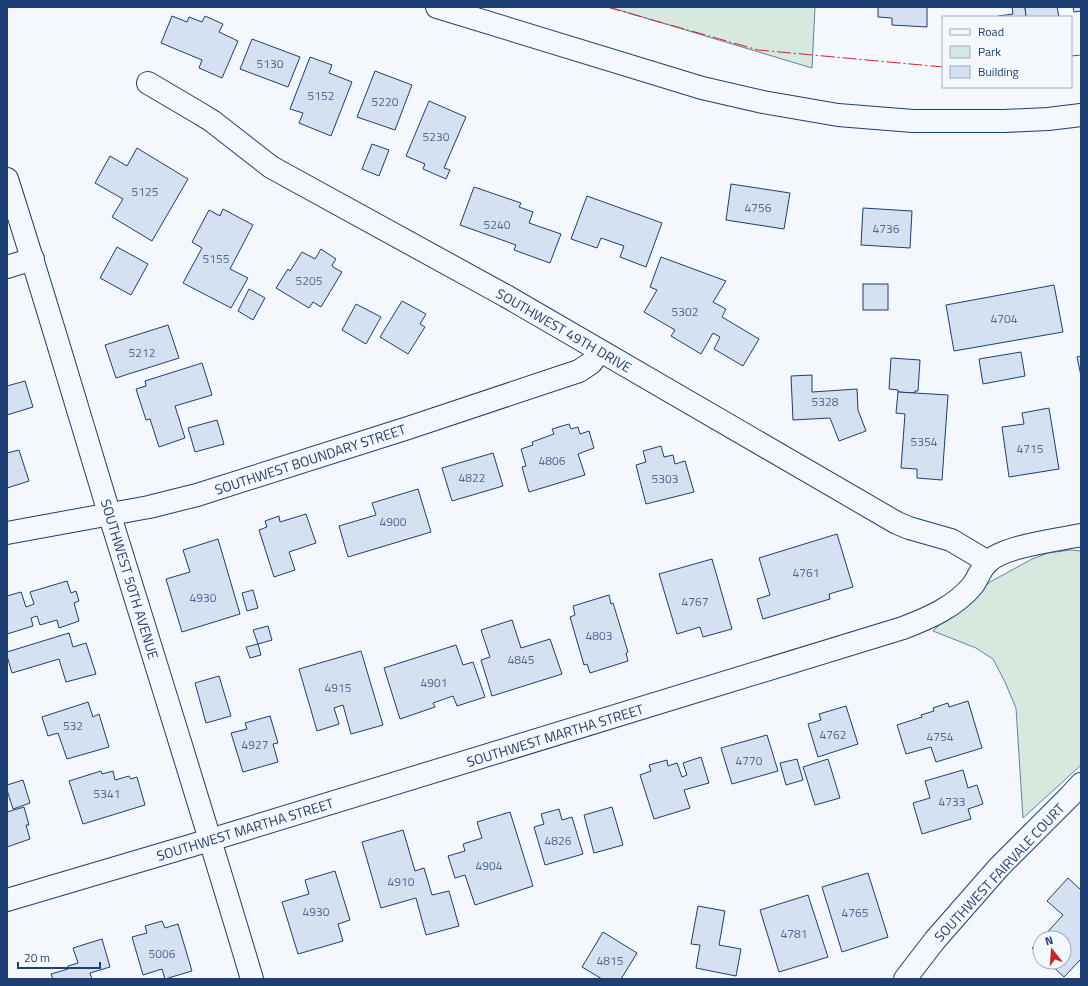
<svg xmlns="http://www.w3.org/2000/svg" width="1088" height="986" font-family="'Titillium Web',sans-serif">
<rect width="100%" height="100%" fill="#f4f7fb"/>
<!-- green -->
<g fill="#d7e8df" stroke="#687fa3">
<path d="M609,7H815L812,68Z"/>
<path d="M1070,550L1081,551V765L1023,818L1016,708L1005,682L993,659L976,648L933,631L961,604L990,582L1032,559L1048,553Z"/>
</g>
<!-- building -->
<g fill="#d5e0f0" stroke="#1d3f73">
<path d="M878,7H927V27L892,25V18L878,17Z"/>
<path d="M1012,7H1025L1026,17H998V16L1013,14Z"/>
<path d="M1025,7H1057L1059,17H1026Z"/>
<path d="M1073,7H1081V11L1074,12Z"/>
<path d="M172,16L187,22L189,17L202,22L205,16L223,24L219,32L238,41L222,78L199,68L202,60L161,43Z"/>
<path d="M252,39L300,57L288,87L240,69Z"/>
<path d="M310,57L332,65L329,73L352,82L331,136L299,123L303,113L290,109Z"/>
<path d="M375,71L412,85L395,130L357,117Z"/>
<path d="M429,101L466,117L444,168L450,170L446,179L423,169L425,164L406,156Z"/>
<path d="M372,144L389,150L379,176L362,169Z"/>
<path d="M137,148L188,179L152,241L112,217L123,199L95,183L110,156L127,166Z"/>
<path d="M731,184L790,193L784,229L726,220Z"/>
<path d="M474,187L521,203L519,207L533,212L529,223L561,234L550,263L514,250L516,245L460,225Z"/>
<path d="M587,196L662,223L646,267L620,257L624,246L601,238L597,248L571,239Z"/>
<path d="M863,208L912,211L910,248L861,245Z"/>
<path d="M223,209L253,225L230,269L248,278L231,308L183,283L202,248L192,242L209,210L220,216Z"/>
<path d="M117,247L148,264L131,295L100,278Z"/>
<path d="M321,249L336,259L332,265L333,267L342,272L321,307L313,302L309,308L276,288L288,269L290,271L302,252L315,259Z"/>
<path d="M661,257L726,281L713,302L726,309L722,317L759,339L743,366L714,349L720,337L713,333L701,354L671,336L675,330L644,312L657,290L650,287Z"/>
<rect x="863" y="284" width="25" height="26"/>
<path d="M1054,285L1063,332L954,351L946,305Z"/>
<path d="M249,289L265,298L253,320L238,311Z"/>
<path d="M402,301L426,314L420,324L425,327L408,354L380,337Z"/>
<path d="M356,304L381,317L366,344L342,330Z"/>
<path d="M168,325L179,358L116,378L105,345Z"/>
<path d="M1021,352L1025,376L983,384L979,359Z"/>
<path d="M1081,356V376L1077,357Z"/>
<path d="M891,358L920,360L918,391H915V393L898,392V390L889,389Z"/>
<path d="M202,363L212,395L175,406L185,438L159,447L150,419L146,420L136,389L146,386L145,381Z"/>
<path d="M812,375V392L857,389L858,410L866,431L839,441L830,418L793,420L791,376Z"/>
<path d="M25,381L33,407L7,415V386Z"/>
<path d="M898,392L948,395L942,480L917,478V469L901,468L905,414L896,413Z"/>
<path d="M1049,408L1059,469L1009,477L1002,427L1024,424L1022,413Z"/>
<path d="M217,420L224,444L195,452L188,428Z"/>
<path d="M569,424L571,429L578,427L580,434L589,431L594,448L578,454L585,475L529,492L522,467L526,466L521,449L533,445L532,442L554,434L552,429Z"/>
<path d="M661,446L664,457L673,455L675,464L685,461L694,492L646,504L636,465L646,462L643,451Z"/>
<path d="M19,450L29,481L7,488V453Z"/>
<path d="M493,453L503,486L452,501L442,468Z"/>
<path d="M418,489L431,532L348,557L339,526L376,515L372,503Z"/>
<path d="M306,514L316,543L289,552L295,570L274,577L259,530L267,527L265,521L279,516L280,522Z"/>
<path d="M837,534L853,587L829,594L830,599L763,619L757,599L770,595L759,558Z"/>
<path d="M218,539L240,614L182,632L166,579L190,572L183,550Z"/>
<path d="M712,559L732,629L703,637L700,627L677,634L659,574Z"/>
<path d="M67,581L71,593L76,591L79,601L74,603L79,621L59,628L57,620L40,625L37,616L31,618L33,626L7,634V596L21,592L26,607L34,604L30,592Z"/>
<path d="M253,590L258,608L247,611L242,593Z"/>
<path d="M609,595L611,604L613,603L628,652L626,653L628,661L590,673L587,664L584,665L570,617L575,615L573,606Z"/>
<path d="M512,620L521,648L550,639L562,674L492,696L481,660L490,657L481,630Z"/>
<path d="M268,626L272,640L258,644L253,630Z"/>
<path d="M69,633L73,647L86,643L96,674L66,682L59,659L12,673L7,656V652Z"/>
<path d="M258,644L261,655L250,658L246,647Z"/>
<path d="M456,645L463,665L473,662L485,697L457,706L453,696L433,703L435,707L400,719L384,668Z"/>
<path d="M361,651L383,725L351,734L343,705L334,708L339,724L317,731L299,669Z"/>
<path d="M219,676L231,716L206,723L195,683Z"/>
<path d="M968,701L982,748L936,762L931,747L906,754L897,725L922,717L921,715L934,711L933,708L948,703L949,707Z"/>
<path d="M88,702L93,717L99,714L109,747L67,759L58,733L48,736L42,717Z"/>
<path d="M846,706L858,744L818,757L808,724L821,720L819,714Z"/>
<path d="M270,716L278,743L273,744L278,762L243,772L231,733L247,729L245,723Z"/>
<path d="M767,735L778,771L732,784L721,748Z"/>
<path d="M701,757L709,783L684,790L690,808L654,819L640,775L651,771L649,765L667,760L668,766L677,763L682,777L687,775L683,763Z"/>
<path d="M797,759L803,780L786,785L780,763Z"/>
<path d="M828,759L840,798L815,805L803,767Z"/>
<path d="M963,770L968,788L977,785L983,804L968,809L971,819L922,834L913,803L930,798L925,781Z"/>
<path d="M101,771L102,774L113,771L115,780L129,776L131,779L137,777L145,805L83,824L69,781Z"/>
<path d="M23,780L30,803L13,809L7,790V785Z"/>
<path d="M24,807L29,825H26L30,839L7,847V812Z"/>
<path d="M612,807L623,845L594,853L584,815Z"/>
<path d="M559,809L562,820L572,817L583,854L545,865L534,827L544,824L541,814Z"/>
<path d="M510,812L533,886L475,905L465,875L455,878L448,856L465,851L463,844L482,838L477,822Z"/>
<path d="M403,830L415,871L424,868L432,895L449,891L459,926L426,935L416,898L381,908L362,842Z"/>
<path d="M335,871L350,920L338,924L343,941L298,954L282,902L309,894L305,880Z"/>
<path d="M868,873L888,937L842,952L822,887Z"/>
<path d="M1068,878L1081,890V959L1064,977L1048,962H1064V938H1042L1063,915L1047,901Z"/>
<path d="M808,895L828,957L779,972L760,910Z"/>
<path d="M698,906L725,911L719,945L741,949L736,976L696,968L700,945L691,944Z"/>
<path d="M162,921L165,928L178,924L192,971L165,979L162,969L143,975L132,937L147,933L145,926Z"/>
<path d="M603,932L637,953L621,979H602L582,967Z"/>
<path d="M102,939L110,967L90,973L92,979H53L51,974L68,969V966L78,963L73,948Z"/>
<path d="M1040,940V955L1032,948Z"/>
</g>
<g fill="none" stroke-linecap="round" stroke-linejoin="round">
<defs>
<g id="minor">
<path d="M148,83L199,113L212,121L271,167L506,296L897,523L909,528L951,540L988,562"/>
<path d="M7,179C43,291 76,404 110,516C158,671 206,824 252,979"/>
<path d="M7,267L33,259"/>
<path d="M7,533L149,507L197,495L408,428L579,371L591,363L600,351"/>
<path d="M7,900L210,840L903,628C929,618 955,607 973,585C978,578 981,568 988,562C1004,546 1058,540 1081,535"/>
<path d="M905,979L935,940L999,867L1070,796L1081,784"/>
</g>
<path id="major" d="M437,7L702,88L763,102L838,115L913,121H1004L1048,119L1081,115"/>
</defs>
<!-- minor casing -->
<use href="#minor" stroke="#1d3f73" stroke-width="24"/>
<!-- major casing -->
<use href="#major" stroke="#1d3f73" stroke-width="24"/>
<!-- minor -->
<use href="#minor" stroke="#f4f7fb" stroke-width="22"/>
<!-- major -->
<use href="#major" stroke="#f4f7fb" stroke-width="22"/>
<!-- power -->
<g stroke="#c62828" stroke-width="1" stroke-dasharray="14 3 2 3" stroke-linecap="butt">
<path d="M607,7L758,50L943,67"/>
<path d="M1071,56L1081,55"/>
</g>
</g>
<g text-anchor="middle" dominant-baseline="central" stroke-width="3" stroke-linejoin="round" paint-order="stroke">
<!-- number labels -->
<g font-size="12" fill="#4b6792">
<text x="270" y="63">5130</text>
<text x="321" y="95">5152</text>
<text x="385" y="101">5220</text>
<text x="436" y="136">5230</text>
<text x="145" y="191">5125</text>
<text x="758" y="207">4756</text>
<text x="497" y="224">5240</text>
<text x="886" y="228">4736</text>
<text x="216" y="258">5155</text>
<text x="309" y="280">5205</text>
<text x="685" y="311">5302</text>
<text x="1004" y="318">4704</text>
<text x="142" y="352">5212</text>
<text x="825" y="401">5328</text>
<text x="924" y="441">5354</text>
<text x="1030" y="448">4715</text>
<text x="552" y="460">4806</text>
<text x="472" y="477">4822</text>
<text x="665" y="478">5303</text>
<text x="393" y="521">4900</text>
<text x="806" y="572">4761</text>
<text x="203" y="597">4930</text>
<text x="695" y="601">4767</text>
<text x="599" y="635">4803</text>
<text x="521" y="659">4845</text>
<text x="434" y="682">4901</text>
<text x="338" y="687">4915</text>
<text x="73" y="725">532</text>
<text x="833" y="734">4762</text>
<text x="940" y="736">4754</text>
<text x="255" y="744">4927</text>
<text x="749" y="760">4770</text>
<text x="107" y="793">5341</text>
<text x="952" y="801">4733</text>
<text x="558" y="840">4826</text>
<text x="489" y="865">4904</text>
<text x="401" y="881">4910</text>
<text x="316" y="911">4930</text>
<text x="855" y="912">4765</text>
<text x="794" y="933">4781</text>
<text x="162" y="953">5006</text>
<text x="610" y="960">4815</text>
</g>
<!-- street labels -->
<g font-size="14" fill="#1d3f73" stroke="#f4f7fb">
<text transform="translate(564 330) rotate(30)">SOUTHWEST 49TH DRIVE</text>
<text transform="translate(310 459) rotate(-18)">SOUTHWEST BOUNDARY STREET</text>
<text transform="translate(130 579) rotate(73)">SOUTHWEST 50TH AVENUE</text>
<text transform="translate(555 735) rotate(-17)">SOUTHWEST MARTHA STREET</text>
<text transform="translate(245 829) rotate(-17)">SOUTHWEST MARTHA STREET</text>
<text transform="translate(999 872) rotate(-47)">SOUTHWEST FAIRVALE COURT</text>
</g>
</g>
<!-- border -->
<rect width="1088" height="986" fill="none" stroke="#1d3f73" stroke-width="16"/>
<!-- legend -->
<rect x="942" y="16" width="130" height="72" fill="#f4f7fb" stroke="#9eadc5"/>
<rect x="950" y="29" width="20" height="6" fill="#f4f7fb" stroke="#9eadc5"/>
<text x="978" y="36" font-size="12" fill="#1d3f73">Road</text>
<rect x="950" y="46" width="20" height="12" fill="#d7e8df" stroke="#9eadc5"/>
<text x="978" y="56" font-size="12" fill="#1d3f73">Park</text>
<rect x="950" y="66" width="20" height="12" fill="#d5e0f0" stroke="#9eadc5"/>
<text x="978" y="76" font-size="12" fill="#1d3f73">Building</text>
<!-- north arrow -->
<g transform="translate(1052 950) rotate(343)"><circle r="19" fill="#f4f7fb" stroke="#9eadc5"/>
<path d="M0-3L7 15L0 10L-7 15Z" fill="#c62828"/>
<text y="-6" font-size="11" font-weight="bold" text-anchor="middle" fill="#1d3f73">N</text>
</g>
<!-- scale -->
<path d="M18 962v6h82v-6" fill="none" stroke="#1d3f73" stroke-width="2"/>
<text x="24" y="962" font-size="12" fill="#1d3f73" stroke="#f4f7fb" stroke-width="3" paint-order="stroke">20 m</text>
</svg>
